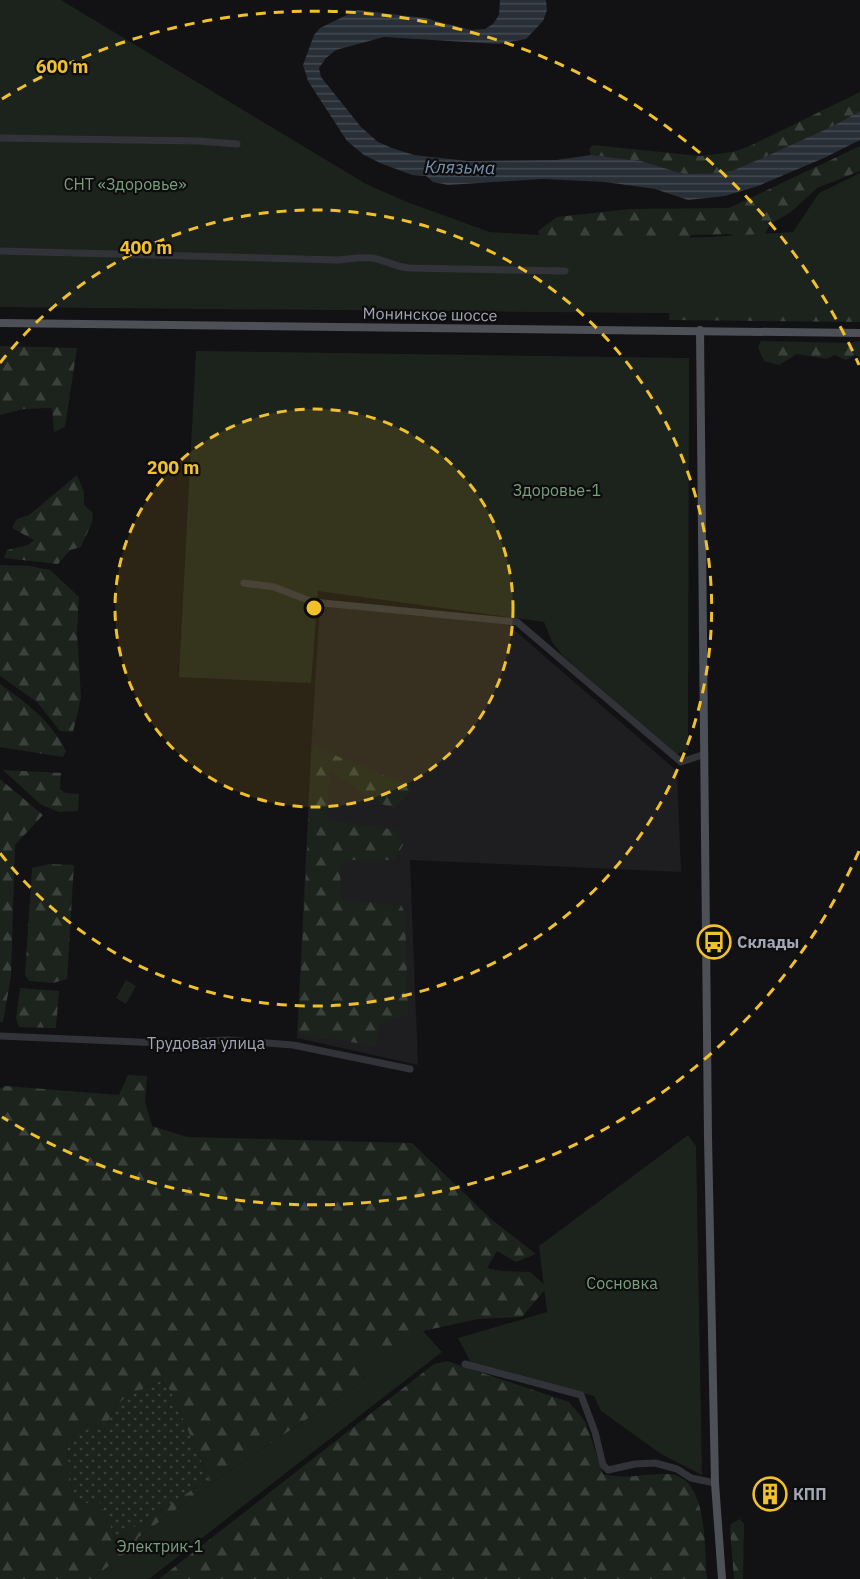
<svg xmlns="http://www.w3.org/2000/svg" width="860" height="1579" font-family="'IBM Plex Sans',sans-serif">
<defs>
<pattern id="grass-dots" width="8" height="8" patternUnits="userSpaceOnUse" patternTransform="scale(1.5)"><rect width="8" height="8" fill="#1c231d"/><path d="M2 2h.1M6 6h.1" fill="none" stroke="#3a403b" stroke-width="1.8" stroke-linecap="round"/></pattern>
<pattern id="forest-firs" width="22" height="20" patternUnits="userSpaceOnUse" patternTransform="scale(1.5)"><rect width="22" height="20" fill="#1c231d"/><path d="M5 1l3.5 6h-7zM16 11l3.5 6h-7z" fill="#3a403b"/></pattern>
<pattern id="water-rules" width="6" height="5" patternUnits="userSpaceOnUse" patternTransform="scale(1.5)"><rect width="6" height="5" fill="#282f36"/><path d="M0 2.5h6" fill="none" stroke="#444a51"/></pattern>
</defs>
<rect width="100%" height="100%" fill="#121113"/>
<!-- built -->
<path fill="#1e1d20" d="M320,605L505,622L677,771L681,872L410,860L418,1065L297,1038L311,750Z"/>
<!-- grass -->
<path fill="url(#grass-dots)" d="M161,1381L171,1391L209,1479L116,1539L99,1502L81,1504L72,1492L66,1443L88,1424L105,1431C117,1395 128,1395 161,1381Z"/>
<!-- forest -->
<g fill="url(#forest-firs)" fill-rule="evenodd">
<path d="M860,92V111L833,126L769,155L734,170L719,173L684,174L641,161L591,155L589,149L593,145L700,156L733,152L752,145Z"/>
<path d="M860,146V171L817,188L791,212L772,223L729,283L860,309V322L669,320L671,298L712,284L732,234L692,235L675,251L543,248L538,231L557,217L630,209L729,208Z"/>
<path d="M761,341L850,343L860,341V357L855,355L846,360L835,355L826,359L797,354L779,365L764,361L758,347Z"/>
<path d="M0,346L77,348L65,427L54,432L52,408L24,409L0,415Z"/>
<path d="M77,475L84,492V505L93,513L92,522L81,547L70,550L58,564L4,558L7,550L28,545L34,540L12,528L17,519L29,515Z"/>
<path d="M0,565L30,566L50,570L79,597L77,631L81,698L73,732L60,731L37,702L0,676Z"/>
<path d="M0,684C28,704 50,720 66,751L63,757L0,747Z"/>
<path d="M315,747L402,783L409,787L411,791L394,809L380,803L329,770L327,820L397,830L403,845L394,860H347L340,868L341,900L401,905L405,913L408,1014L379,1024L376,1046L300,1034L298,1031L312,755Z"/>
<path d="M3,770L61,773L60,789L65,793L79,794L78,811L59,812L40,804Z"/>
<path d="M0,779L43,815L15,845L11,977L3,1022H0Z"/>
<path d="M49,864L74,865L67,979L53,983L29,981L25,975L32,868Z"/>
<path d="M20,988L59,991L56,1028L19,1027L16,1018Z"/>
<path d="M128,1075L147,1076L145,1102L152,1126L187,1137L412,1143L491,1219L536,1254L516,1262L497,1251L487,1268L500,1271L530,1272L547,1287L522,1317L478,1319L423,1331L390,1359L380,1346L356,1363L365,1380L357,1386L220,1477L139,1537L131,1549L92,1579H0V1088L6,1086L119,1095ZM161,1381L171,1391L209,1479L116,1539L99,1502L81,1504L72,1492L66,1443L88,1424L105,1431C117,1395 128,1395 161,1381Z"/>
<path d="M447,1361L569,1402L585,1421L603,1474C628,1480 643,1473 668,1474C709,1475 704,1550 707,1579H159L434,1364Z"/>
<path d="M740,1519L744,1524L743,1579H734L730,1529L731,1524Z"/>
</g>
<!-- garden -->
<g fill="#1c231d">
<path d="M0,0H61L366,184L407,202L490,232L607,239L709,237L793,232L819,193L860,173V315L0,307Z"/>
<path d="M196,351L689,358L688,750L677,754L563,656L552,642L544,622L318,591L311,683L179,677Z"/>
<path d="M126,980L136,986L126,1004L116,998Z"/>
<path d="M688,1135L696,1146L702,1475L661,1454L601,1411L594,1396L472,1365L458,1338L547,1312L539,1246Z"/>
<path d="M423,1331L442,1352L149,1579H92L131,1549L139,1537L220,1477L357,1386L365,1379L355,1363L381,1345L390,1358Z"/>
</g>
<!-- water -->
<path fill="url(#water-rules)" d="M500,0H546L547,10L543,21L526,39L499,44L384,37L336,50L326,58L319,68L321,77L361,127L378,142L392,148L414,155L468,161L556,160L591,155L641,161L684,174L719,173L734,170L769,155L833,126L860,111V140L824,158L758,186L725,196L688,200L655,189L605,182L542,179L448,185L433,182L426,176L412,175L380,163L364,155L347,141L308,81L303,65L314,35L320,28L357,10L425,18L471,30L485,29L493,24L499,15Z"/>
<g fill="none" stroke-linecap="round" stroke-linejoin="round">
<!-- minor -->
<g stroke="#323338" stroke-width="7">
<path d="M0,138L199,141L237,144"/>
<path d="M0,251L338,260C349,259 361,257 372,258C385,260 396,267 409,268L565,271"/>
<path d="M244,583L274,587L313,602L517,622L681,762L705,754"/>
<path d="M0,1036L160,1043L228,1040L293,1045L410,1069"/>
<path d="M465,1364L581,1395L595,1432L603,1465L608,1470L635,1464L655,1463L677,1469L691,1478L715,1483"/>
</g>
<!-- major -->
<g stroke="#4e5057" stroke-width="8">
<path d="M0,323L860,333"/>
<path d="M700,330L708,1137L715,1483L722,1579"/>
</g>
</g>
<!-- distance rings -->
<circle cx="314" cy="608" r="199" fill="#f1c12b" fill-opacity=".12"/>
<g fill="none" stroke="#f1c12b" stroke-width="3" stroke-dasharray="10 8">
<circle cx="314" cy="608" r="199"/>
<path d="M0 363A398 398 0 1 1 0 853"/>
<path d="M859 851A597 597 0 0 1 2 1117M2 99A597 597 0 0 1 859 365"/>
</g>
<!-- icons -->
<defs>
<symbol id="bus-ring" viewBox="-11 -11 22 22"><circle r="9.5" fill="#0d0d0e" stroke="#f1c12b" stroke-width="1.5"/><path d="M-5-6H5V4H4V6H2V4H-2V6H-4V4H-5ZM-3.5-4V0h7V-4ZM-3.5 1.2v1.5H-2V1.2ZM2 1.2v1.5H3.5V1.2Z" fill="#f1c12b"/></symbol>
<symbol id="building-ring" viewBox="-11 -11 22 22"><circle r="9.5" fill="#0d0d0e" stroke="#f1c12b" stroke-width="1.5"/><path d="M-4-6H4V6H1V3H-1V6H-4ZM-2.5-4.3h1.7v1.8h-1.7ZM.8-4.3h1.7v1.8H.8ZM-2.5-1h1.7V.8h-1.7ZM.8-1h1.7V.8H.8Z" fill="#f1c12b"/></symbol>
</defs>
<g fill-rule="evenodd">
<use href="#bus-ring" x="695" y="923" width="38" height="38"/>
<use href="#building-ring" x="751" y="1475" width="38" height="38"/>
</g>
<g text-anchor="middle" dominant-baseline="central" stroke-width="4.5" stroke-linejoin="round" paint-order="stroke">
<!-- park labels -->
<g font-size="16" fill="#7a9f7f" stroke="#0d0d0e">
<text x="125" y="184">СНТ «Здоровье»</text>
<text x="557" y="490">Здоровье-1</text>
<text x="622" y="1283">Сосновка</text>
<text x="160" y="1546">Электрик-1</text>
</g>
<!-- street labels -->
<g font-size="16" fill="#a3a6b4" stroke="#0d0d0e">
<text transform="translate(430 314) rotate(1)">Монинское шоссе</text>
<text x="206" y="1043">Трудовая улица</text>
</g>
<!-- poi labels -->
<g font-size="16" font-weight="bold" fill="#a3a6b4" stroke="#0d0d0e" text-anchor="start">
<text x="737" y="942">Склады</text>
<text x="793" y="1494">КПП</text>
</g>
<!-- water labels -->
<g font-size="18" font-style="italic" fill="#7991af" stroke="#0d0d0e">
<text transform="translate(460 167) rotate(1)">Клязьма</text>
</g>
</g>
<circle cx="314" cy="608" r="9" fill="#f1c12b" stroke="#0d0d0e" stroke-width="3"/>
<g font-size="18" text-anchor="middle" font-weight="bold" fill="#f1c12b" stroke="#0d0d0e" stroke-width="4.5" stroke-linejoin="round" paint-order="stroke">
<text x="62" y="73">600 m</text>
<text x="146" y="254">400 m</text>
<text x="173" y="474">200 m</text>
</g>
</svg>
